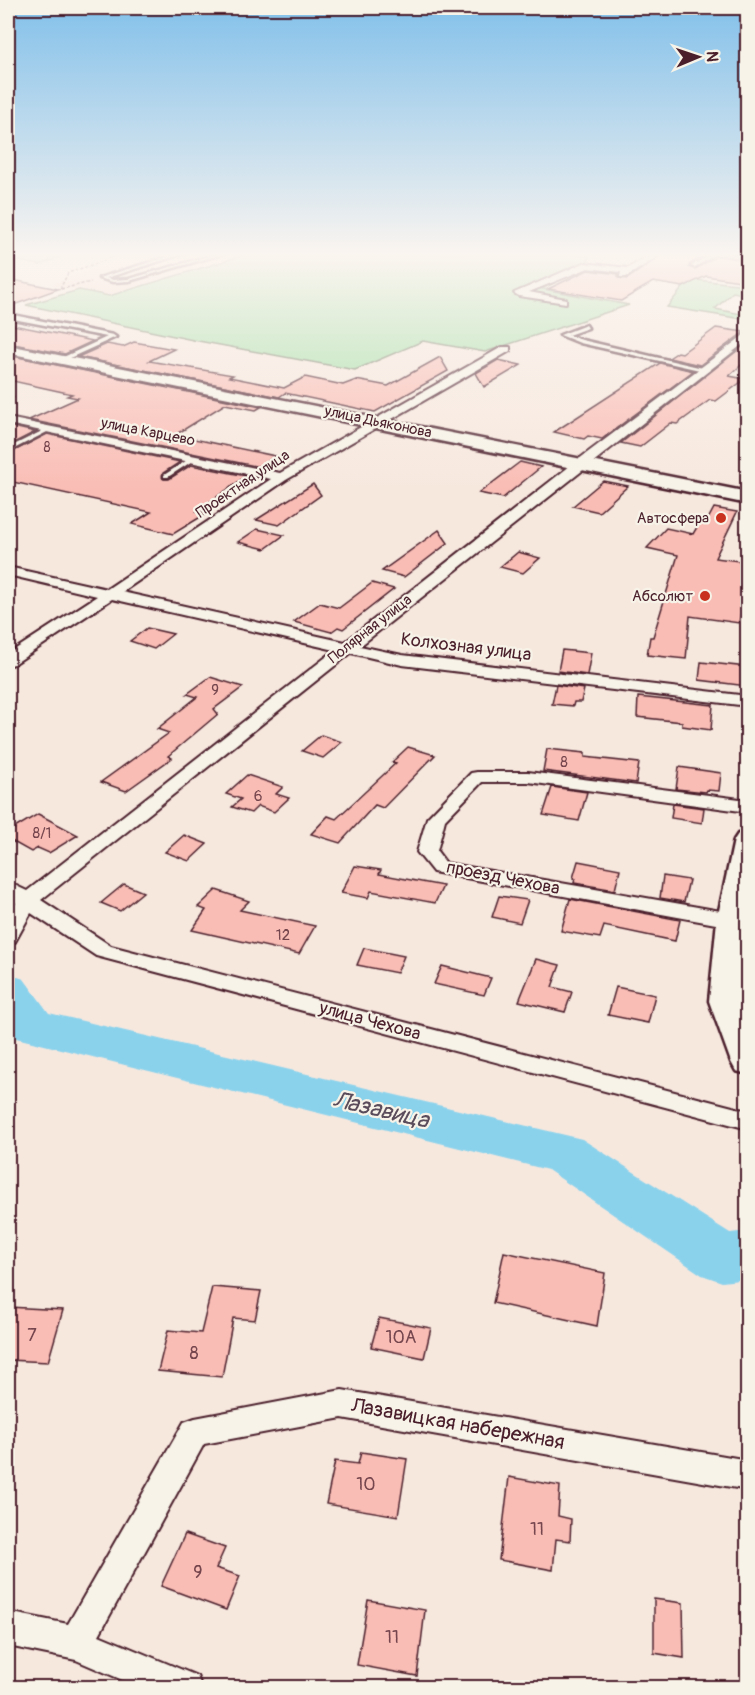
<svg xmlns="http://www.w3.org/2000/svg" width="755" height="1695" font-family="Pangolin,sans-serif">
<rect width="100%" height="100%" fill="#f7e8de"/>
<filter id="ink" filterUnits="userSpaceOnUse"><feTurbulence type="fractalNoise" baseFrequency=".0167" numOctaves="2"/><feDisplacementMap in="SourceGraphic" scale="12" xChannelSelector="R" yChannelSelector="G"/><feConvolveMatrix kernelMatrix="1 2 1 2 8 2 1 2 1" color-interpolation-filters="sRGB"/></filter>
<g filter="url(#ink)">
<!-- built -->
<path fill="#f8dbd2" d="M136,253H251L109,296L49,285Z"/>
<!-- green -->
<g fill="#a1dea5" stroke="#767e68" stroke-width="1.5">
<path d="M8,253H41L62,256L40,265L8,259Z"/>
<path d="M251,253H568L589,257L586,267L542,289L629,305L485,352L423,341L355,370L193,340L26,305L79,290L109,296Z"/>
<path d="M696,280L747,285V295L733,292L715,309L747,315V317L736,318L667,307L685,285Z"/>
</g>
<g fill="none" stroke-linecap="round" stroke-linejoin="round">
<!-- river -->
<path fill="#8ad2ec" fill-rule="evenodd" d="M8,974L24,979L49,1013L582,1139L730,1233L748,1231V1279L722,1282L702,1275L548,1170L16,1038L8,1025Z"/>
</g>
<!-- building -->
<g fill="#f9bdb5" stroke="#4a1f2b" stroke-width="1.5">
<path d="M665,253L707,254L690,264L689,267L694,269L717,256L747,260V282L706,276L683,287L653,282L621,301L548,289L588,270L618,274V278L627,279Z"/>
<path d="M8,279L58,289L8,307V293L14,290V287L8,285Z"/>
<path d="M8,324L93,341L65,354L8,343Z"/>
<path d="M716,328L744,332L700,365L669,358L678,352L682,353Z"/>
<path d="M134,342L174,349L149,361L233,375L229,377L284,388L305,377L343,385L356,380L388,386L440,357L448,371L375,412L285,393L279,397L78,357L107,344L123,347Z"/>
<path d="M747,343V360L729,376L745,379L716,401L710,400L677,424L671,423L640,447L621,443Z"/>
<path d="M8,355L261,407L256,410L225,404L175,435L275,456L260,467L29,420L78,398L67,396L72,394L8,380Z"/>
<path d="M498,360L521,365L484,387L476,373Z"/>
<path d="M660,363L693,371L602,439L588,436L584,439L554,432Z"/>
<path d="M13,427L35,432L8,446V430Z"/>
<path d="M47,434L180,462L163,473L164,479H169L191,465L246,476L197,511L207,513L173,534L132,524L151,512L8,481V454Z"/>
<path d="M520,462L541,467L503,498L479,493Z"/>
<path d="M603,481L628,486L599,512L573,506Z"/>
<path d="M313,484L321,495L279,525L256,520Z"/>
<path d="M714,508L737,512L715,558L747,562V580L739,623L690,616L686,659L647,655L650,637H653L678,555L647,548L666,528L693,534L700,522L706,523Z"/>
<path d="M257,529L284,535L265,549L238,542Z"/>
<path d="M439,530L448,543L404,577L382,571Z"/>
<path d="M518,552L540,558L523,573L500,567Z"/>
<path d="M372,583L394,589L343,629L338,627L331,632L294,622L320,603L339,608Z"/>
<path d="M147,628L173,634L154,649L130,641Z"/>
<path d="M562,650L591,653L587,675L558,671Z"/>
<path d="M701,662L747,667V686L699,680Z"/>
<path d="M210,677L243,687L214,709L218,714L168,756L172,758L126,791L101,782L169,733L157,729L197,697L187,694Z"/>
<path d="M556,685L584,689L581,702H574L573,706L552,704Z"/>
<path d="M638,697L713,705L711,730L682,726V722L637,717Z"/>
<path d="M321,735L342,742L323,758L302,751Z"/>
<path d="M408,747L435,755L383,808L375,805L340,843L311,834L328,816L336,819L396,763L392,762Z"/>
<path d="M547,749L585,753V757L639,763L636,783L543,771Z"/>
<path d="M679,767L721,773L719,791L707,790L706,792L676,789Z"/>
<path d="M247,775L283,787L276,794L289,798L274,812L258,806L251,813L232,807L241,799L226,794Z"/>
<path d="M552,787L587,792L579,821L543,815Z"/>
<path d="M673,804L704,808L702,823L671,818Z"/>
<path d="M38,814L78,835L49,853L38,848L31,852L8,839V832Z"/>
<path d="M184,835L207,844L189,861L165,852Z"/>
<path d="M578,861L620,869L615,890L574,883L575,879L573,878Z"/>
<path d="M355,866L381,870L379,874L443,886L435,903L371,891L368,898L341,893Z"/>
<path d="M663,876L689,880L684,902L660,898Z"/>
<path d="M124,884L143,892L120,911L101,903Z"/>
<path d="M216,890L249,901L240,910L315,926L299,954L192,930L206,910L198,907Z"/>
<path d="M499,896L528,900L520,923L492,917Z"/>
<path d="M570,899L680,920L675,941L604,926L600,938L561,931Z"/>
<path d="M364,948L404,956L397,973L357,965Z"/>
<path d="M536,959L560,965L552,987L572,992L565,1012L519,1001Z"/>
<path d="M442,966L491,978L484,995L434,984Z"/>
<path d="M616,987L655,995L648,1023L608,1015Z"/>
<path d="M504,1252L605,1273L597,1326L493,1303Z"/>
<path d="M212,1287L261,1291L255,1320L233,1318L222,1377L158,1371L168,1330L201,1333Z"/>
<path d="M8,1307L63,1310L48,1362L8,1360Z"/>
<path d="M379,1318L431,1328L424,1358L371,1347Z"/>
<path d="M361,1452L407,1459L398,1516L326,1504L335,1461L358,1464Z"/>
<path d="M509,1477L560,1486L558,1516L571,1519L570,1541L556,1539L553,1570L499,1560Z"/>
<path d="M185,1534L225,1548L216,1568L240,1576L226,1610L161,1586Z"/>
<path d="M654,1599L683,1603L684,1658L654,1653Z"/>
<path d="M368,1600L425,1610L417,1676L357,1665Z"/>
</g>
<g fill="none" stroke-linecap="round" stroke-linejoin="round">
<defs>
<g id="service">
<path d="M180,253H185L106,278L113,280L129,279L220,253H225L129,281L113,282L99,278Z"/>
<path d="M713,253L748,256V258L716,254L695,267L691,266Z"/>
<path d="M8,287L12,288V290L8,291Z"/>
<path d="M8,314L113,335L116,337L61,362L59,361V359L107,337L8,318Z"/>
<path d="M586,325L588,328L568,335L582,340L707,369L704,371L580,343L560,335Z"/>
<path d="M8,396H11L12,397L8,400Z"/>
<path d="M48,428L53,429L8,452V448Z"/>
<path d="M192,457L197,458L168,477H164V475Z"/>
</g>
<g id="minor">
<path d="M654,253H663L626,277H620L621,272L588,268L529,292L566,299V303L519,296L514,293L584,263L628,268Z"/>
<path d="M748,332V340L360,646L402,655L748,696V706L402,665L351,653L41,900L111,946L748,1111V1129L96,956L31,913L15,942L8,944V918L16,903L8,897V882L27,891L335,650L112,599L14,664L8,666V654L97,596L8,575V567L107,589L271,479L8,424V418L280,473L502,347H510V351L286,480L122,592L345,642L575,462Z"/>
<path d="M477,772H528L748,800V812L528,782H482L445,820L437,851L446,863L732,913L739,915L742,920L739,925L732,927L433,872L417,852L427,818L471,773Z"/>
<path d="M342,1390L748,1460V1490L342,1418L204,1444L99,1635L197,1676L202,1688H141L76,1660L8,1646V1612L68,1624L184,1422L195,1418Z"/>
</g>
<g id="secondary">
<path d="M8,345L748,492V504L8,353Z"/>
<path d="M748,832V919L741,1001L748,1017V1074L736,1071L731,1062L709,1001L717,920L734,840L738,834Z"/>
</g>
</defs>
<!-- service casing -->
<use href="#service" stroke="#4a1f2b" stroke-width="5"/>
<!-- minor casing -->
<use href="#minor" stroke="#4a1f2b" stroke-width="4"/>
<!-- secondary casing -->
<use href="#secondary" stroke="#4a1f2b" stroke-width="5"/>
<!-- path -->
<g stroke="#4a1f2b" stroke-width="1.5" stroke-dasharray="3 2" stroke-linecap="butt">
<path d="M60,289L68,273L125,253"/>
<path d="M61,289L91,282"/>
</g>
<!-- service -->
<use href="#service" fill="#f7f3e8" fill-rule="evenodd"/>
<!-- minor -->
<use href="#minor" fill="#f7f3e8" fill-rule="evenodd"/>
<!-- secondary -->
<use href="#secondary" fill="#f7f3e8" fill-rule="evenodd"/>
</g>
</g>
<!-- sky -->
<linearGradient id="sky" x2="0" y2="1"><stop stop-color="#82c0ea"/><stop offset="0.52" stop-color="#fbf5f0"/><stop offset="1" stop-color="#fbf5f0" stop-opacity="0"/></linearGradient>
<rect width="755" height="490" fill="url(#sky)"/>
<!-- markers -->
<g fill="#c8321e" stroke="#f7f3e8" stroke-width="2">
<circle cx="721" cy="518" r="6"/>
<circle cx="705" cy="596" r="6"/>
</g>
<g text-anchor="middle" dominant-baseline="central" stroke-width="4.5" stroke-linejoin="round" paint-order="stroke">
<!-- far-number labels -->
<g font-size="14" fill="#76464e">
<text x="47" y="447">8</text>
</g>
<!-- far-street labels -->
<g font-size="15" fill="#4a1f2b" stroke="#f7f3e8">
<text transform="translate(378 422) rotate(12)">улица Дьяконова</text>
<text transform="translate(148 432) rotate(11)">улица Карцево</text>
<text transform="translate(243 484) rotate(-34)">Проектная улица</text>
<text transform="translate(370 629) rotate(-38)">Полярная улица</text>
</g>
<!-- far-poi labels -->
<g font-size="15" fill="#4a1f2b" stroke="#f7f3e8" text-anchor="end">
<text x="709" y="518">Автосфера</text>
<text x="693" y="596">Абсолют</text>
</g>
<!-- number labels -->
<g font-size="15" fill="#76464e">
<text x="215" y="690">9</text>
<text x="564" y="762">8</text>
<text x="258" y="796">6</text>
<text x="42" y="833">8/1</text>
<text x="283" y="935">12</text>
</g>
<!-- street labels -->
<g font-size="18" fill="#4a1f2b" stroke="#f7f3e8">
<text transform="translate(466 647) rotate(7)">Колхозная улица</text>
<text transform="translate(503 878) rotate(11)">проезд Чехова</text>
<text transform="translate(370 1021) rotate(15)">улица Чехова</text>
</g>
<!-- near-number labels -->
<g font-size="18" fill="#76464e">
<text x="32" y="1335">7</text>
<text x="401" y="1337">10А</text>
<text x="194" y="1353">8</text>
<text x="366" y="1484">10</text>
<text x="537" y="1529">11</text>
<text x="198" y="1572">9</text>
<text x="392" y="1637">11</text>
</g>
<!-- near-street labels -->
<g font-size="21" fill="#4a1f2b" stroke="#f7f3e8">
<text transform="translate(458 1424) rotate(10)">Лазавицкая набережная</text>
</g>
<!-- near-water labels -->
<g font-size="24" font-style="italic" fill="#5a4c5b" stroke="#f7f3e8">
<text transform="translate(381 1110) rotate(13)">Лазавица</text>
</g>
</g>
<!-- margin -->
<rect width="755" height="1695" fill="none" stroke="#f7f3e8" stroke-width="30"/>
<rect x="15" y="15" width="725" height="1665" fill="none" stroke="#4a1f2b" stroke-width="2" filter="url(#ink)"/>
<!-- north arrow -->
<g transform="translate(698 57) rotate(88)" stroke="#f7f3e8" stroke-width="4.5" paint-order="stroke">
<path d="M0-4.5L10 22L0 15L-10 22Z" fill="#4a1f2b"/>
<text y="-9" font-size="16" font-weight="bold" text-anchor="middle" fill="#4a1f2b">N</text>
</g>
</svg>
